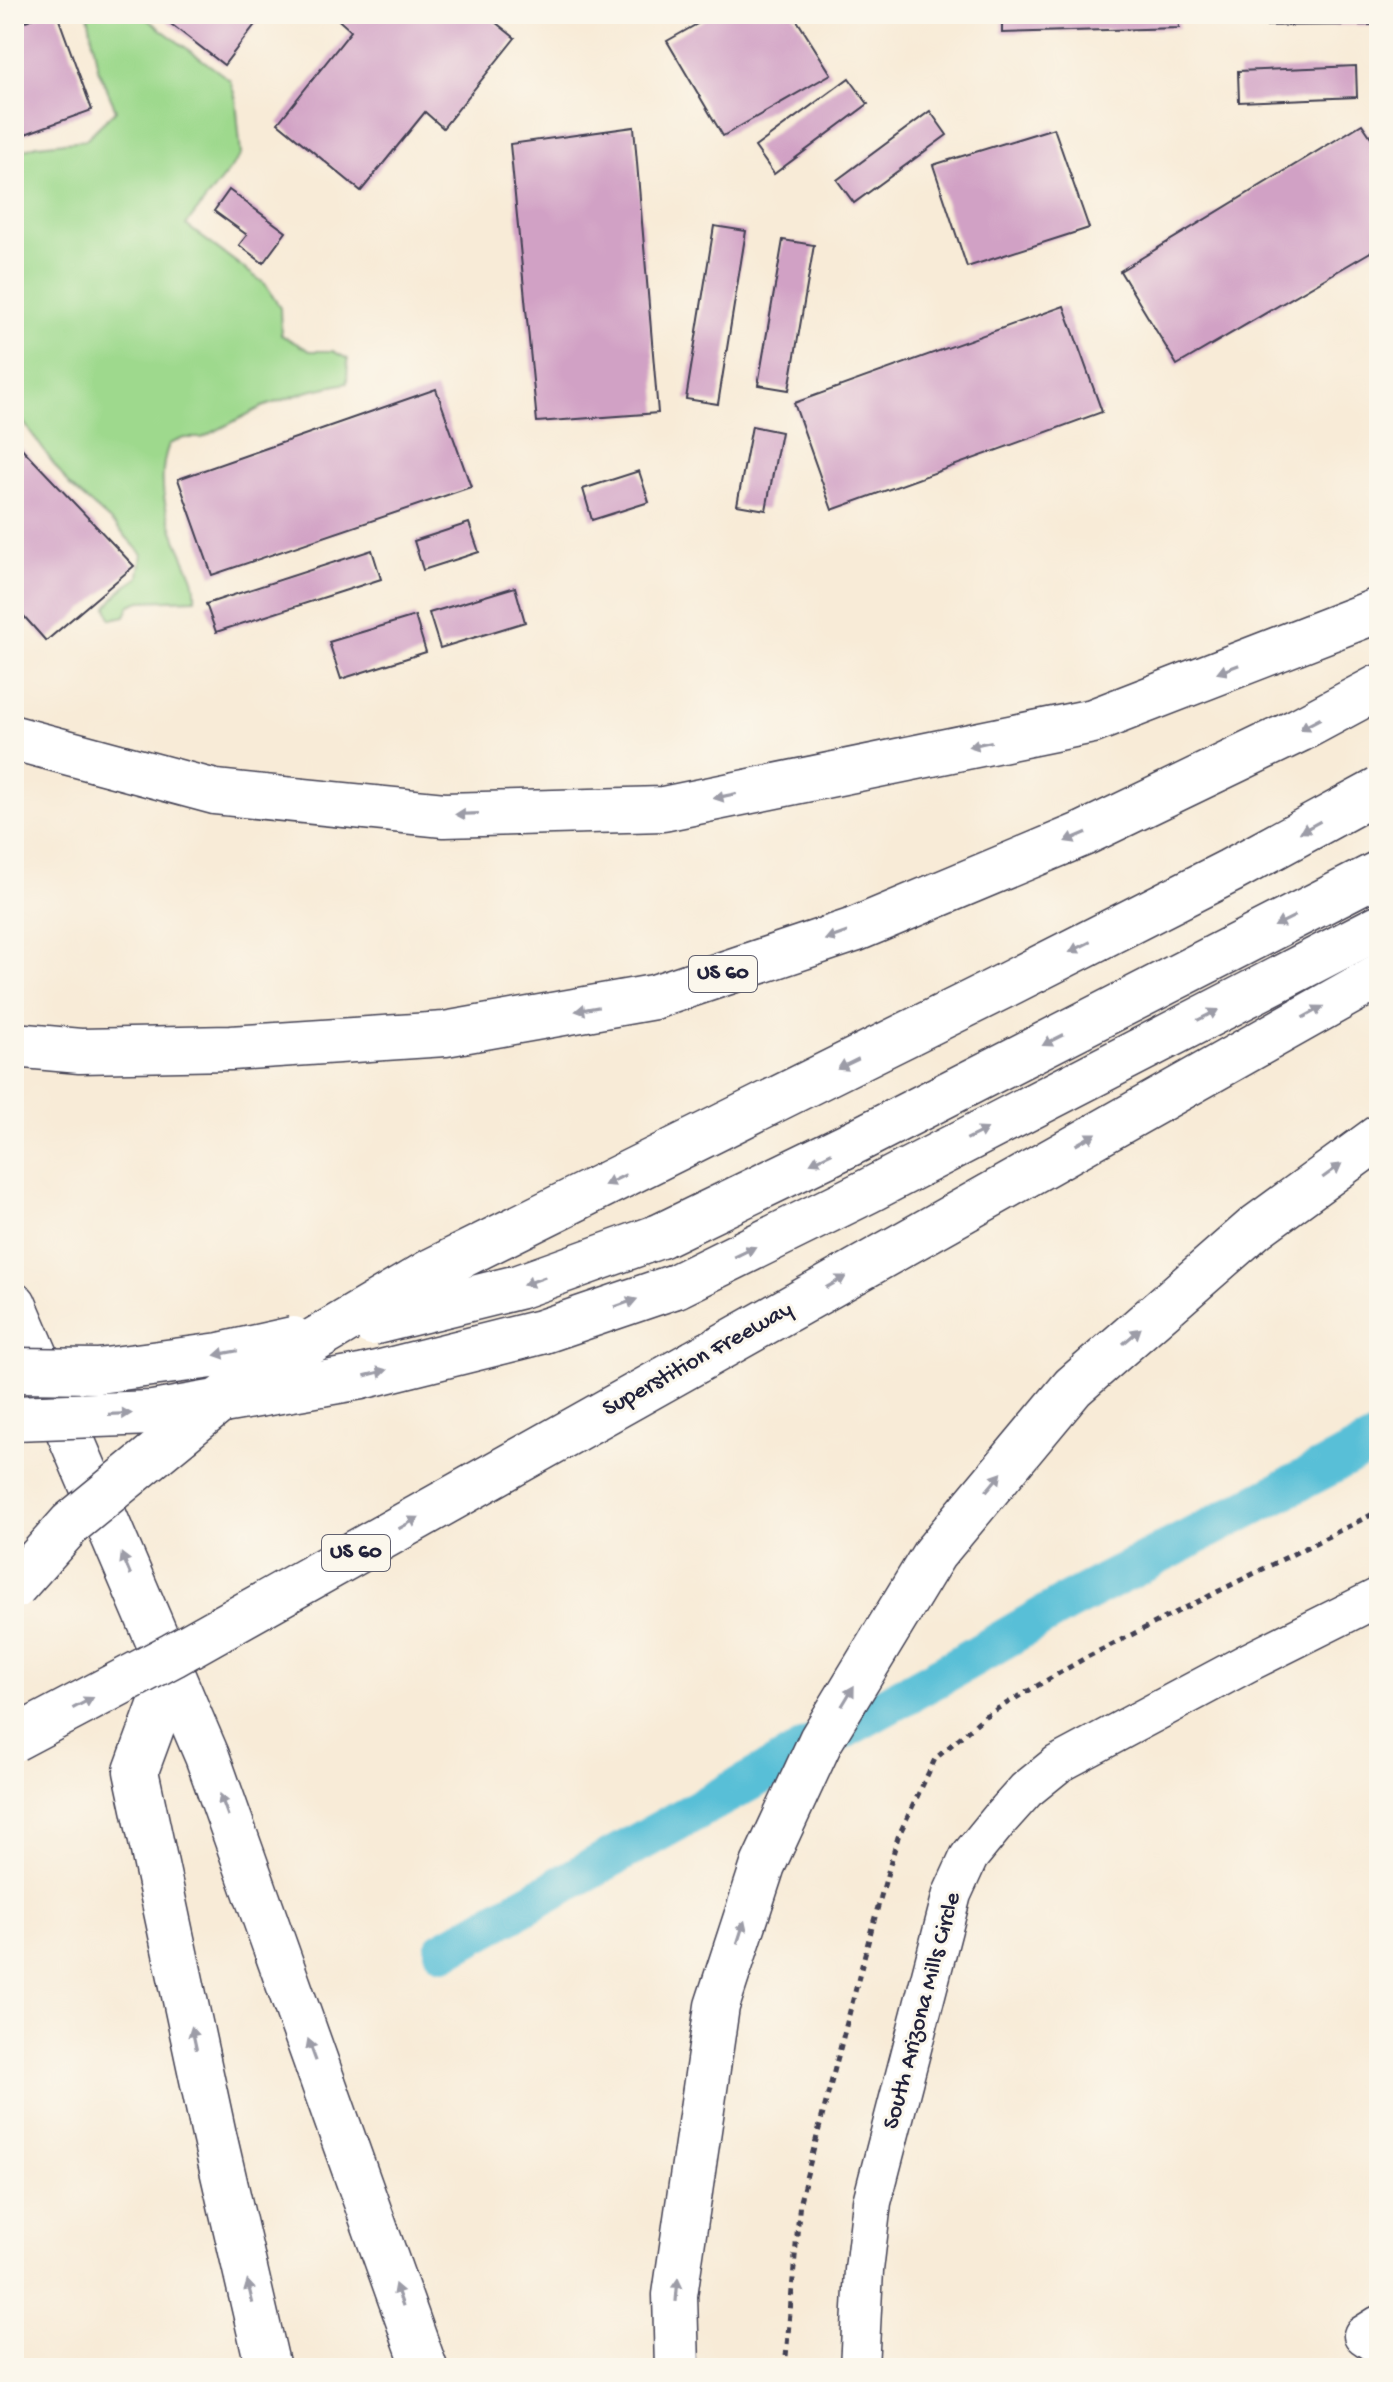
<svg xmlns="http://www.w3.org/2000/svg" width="1393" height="2382" font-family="'Gochi Hand',sans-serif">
<rect width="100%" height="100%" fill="#fbf7ec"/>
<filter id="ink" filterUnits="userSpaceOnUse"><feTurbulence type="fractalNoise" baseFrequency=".0125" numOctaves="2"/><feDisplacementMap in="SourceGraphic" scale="16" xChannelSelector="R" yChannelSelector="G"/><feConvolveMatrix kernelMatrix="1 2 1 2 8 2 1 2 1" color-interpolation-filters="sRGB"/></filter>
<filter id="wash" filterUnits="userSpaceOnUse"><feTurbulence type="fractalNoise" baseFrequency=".006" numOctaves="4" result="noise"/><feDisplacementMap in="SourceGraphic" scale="32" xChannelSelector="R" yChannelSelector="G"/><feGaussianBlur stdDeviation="1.8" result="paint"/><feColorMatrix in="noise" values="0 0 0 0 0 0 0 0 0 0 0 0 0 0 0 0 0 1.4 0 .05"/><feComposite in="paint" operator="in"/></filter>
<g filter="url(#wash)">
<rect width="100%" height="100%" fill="#f8ebd7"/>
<!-- green -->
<path fill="#9ed98d" stroke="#607e64" stroke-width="2" d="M88,14H140L230,80L236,100L241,155L186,225L265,284L280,308L281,335L310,351H333L348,359L347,383L309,391L262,407L202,438H184L169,444C154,483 168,521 184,558C191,575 196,579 195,599L140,601L130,605L125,616L111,619L107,607L120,591L139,577L142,554L116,526L69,485L14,409V153L37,145L85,140L116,110L98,69Z"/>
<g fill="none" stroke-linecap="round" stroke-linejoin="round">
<!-- canal -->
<path stroke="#59bfd7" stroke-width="40" d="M444,1950L949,1671L1066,1603L1379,1440"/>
</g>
<g id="blocks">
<!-- building -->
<g fill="#d1a1c5">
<path d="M45,14H57L92,110L14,138V25Z"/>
<path d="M158,14H263L224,65Z"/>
<path d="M332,14H485L515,38L443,128L425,112L361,191L278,123L351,31Z"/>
<path d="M715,14H793L831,74L723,136L667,41Z"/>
<path d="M1002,14H1178L1179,28L1002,33Z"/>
<path d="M1241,14H1379V25L1241,26Z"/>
<path d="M1356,66L1357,97L1239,102L1238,71Z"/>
<path d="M849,78L868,104L774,174L755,147Z"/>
<path d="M930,111L947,135L854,203L837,180Z"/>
<path d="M1362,124L1379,149V247L1177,365L1120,271Z"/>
<path d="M634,127L658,413L537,422L510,144Z"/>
<path d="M1054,128L1089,228L967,267L933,165Z"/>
<path d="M229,190L286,232L263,263L239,245L247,235L214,211Z"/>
<path d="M714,226L746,231L718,404L686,399Z"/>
<path d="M783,240L814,245L789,390L758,385Z"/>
<path d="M1064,306L1102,412L832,510L794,403Z"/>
<path d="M436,389L471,487L212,575L178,479Z"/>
<path d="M752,426L781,432L766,510L737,505Z"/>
<path d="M14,440L134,566L46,641L14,605Z"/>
<path d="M639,471L649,502L592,520L583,489Z"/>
<path d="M469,523L479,552L423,570L414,541Z"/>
<path d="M372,550L381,579L216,632L206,604Z"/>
<path d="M515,587L525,622L440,648L429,613Z"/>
<path d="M415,616L426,652L341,679L329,642Z"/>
</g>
</g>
</g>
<g filter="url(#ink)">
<use href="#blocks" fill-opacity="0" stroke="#424052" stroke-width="2"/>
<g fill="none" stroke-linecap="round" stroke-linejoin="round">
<defs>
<g id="minor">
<path d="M1379,2325L1363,2335L1379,2346"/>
<path d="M859,2368L864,2270L872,2202L952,1894L969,1857L1000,1819L1026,1790L1058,1764L1249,1662L1379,1597"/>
</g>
<g id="highway">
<path d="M14,738L215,792L444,815L663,809L1093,721L1379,610"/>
<path d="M14,1045L80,1051L231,1048L445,1034L654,997L854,930L1083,834L1299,730L1379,687"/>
<path d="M660,1236L858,1140L1379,873"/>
<path d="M676,1286L868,1191L1379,927"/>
<path d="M14,1304L207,1756L425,2368"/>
<path d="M695,1362L1379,976"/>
<path d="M172,1673L136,1771L214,2135L268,2368"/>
<path d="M677,2368L675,2295L717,2006L763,1865L821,1740L934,1554L1073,1387L1256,1227L1379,1137"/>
</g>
</defs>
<!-- minor casing -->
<use href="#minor" stroke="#424052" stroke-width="41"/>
<!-- highway casing -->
<use href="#highway" stroke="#424052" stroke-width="47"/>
<!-- path -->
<g stroke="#424052" stroke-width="5" stroke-dasharray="6 6" stroke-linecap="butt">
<path d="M618,14L623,18L628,14"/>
<path d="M785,2368L800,2201L871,1931L898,1837L935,1759L985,1716L1087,1657L1379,1511"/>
</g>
<!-- minor -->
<use href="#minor" stroke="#fff" stroke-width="38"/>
<!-- highway -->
<use href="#highway" stroke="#fff" stroke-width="44"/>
<defs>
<g id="highway-bridge">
<path d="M372,1323L518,1287L660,1236"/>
<path d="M14,1370L98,1371L220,1355L293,1339"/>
<path d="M14,1418L153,1413L361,1377L541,1332L676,1286"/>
<path d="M14,1587L71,1523L242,1383L433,1270L1002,987L1230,871L1379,790"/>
<path d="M14,1739L173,1655L695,1362"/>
</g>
</defs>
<!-- highway-bridge casing -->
<use href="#highway-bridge" stroke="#424052" stroke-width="47" stroke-linecap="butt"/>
<!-- highway-bridge -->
<use href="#highway-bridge" stroke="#fff" stroke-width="44"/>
</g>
<!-- one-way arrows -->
<defs><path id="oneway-solid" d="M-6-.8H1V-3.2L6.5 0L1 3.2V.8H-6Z" transform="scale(2)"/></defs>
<g fill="#9c9ca7">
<use href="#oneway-solid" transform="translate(1228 669) rotate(159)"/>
<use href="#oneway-solid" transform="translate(1310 724) rotate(152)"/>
<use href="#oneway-solid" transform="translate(980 744) rotate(168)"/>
<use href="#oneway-solid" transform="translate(725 796) rotate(168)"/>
<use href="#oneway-solid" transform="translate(467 814) rotate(178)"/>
<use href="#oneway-solid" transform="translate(1310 827) rotate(151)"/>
<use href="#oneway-solid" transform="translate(1076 837) rotate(157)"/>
<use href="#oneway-solid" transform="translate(1285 921) rotate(153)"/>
<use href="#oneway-solid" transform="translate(836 936) rotate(161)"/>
<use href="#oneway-solid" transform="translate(1080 947) rotate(153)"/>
<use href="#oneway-solid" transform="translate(587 1009) rotate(170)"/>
<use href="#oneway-solid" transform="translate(1313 1012) rotate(-29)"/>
<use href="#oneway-solid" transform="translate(1208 1015) rotate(-27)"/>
<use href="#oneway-solid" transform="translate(1053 1040) rotate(153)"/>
<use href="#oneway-solid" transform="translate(848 1064) rotate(154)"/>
<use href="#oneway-solid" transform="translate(977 1134) rotate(-27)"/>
<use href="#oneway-solid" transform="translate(1086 1139) rotate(-30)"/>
<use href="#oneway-solid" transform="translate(821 1158) rotate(154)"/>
<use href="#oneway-solid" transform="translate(1332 1171) rotate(-36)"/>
<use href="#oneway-solid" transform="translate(615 1180) rotate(154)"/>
<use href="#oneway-solid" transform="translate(745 1252) rotate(-26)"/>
<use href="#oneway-solid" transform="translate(534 1281) rotate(160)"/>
<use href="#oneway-solid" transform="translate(836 1282) rotate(-30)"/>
<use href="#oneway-solid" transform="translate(626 1303) rotate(-19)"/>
<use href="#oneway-solid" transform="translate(1132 1336) rotate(-41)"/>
<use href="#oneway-solid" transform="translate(226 1353) rotate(169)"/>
<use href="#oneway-solid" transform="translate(376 1373) rotate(-14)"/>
<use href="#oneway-solid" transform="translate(120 1414) rotate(-2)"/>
<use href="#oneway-solid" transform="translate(994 1482) rotate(-50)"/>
<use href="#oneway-solid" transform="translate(409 1523) rotate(-29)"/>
<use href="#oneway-solid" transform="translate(126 1564) rotate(-113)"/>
<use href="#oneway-solid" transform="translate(848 1696) rotate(-59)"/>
<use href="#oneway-solid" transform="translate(83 1703) rotate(-28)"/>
<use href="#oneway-solid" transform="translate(224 1805) rotate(-110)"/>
<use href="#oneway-solid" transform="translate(741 1932) rotate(-72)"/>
<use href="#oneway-solid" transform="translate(194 2038) rotate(-102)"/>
<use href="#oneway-solid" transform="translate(312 2050) rotate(-110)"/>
<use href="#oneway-solid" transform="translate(677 2290) rotate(-85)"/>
<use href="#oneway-solid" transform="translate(250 2292) rotate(-103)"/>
<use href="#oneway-solid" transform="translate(399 2295) rotate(-110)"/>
</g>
</g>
<g text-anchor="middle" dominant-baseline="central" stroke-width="6" stroke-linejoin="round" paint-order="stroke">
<!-- shield labels -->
<g fill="#fbf7ec" stroke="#636270" stroke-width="2">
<rect x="689" y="956" width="68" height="36" rx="6"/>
<rect x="322" y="1535" width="68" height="36" rx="6"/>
</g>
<g font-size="22" font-weight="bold" fill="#22223b">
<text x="723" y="974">US 60</text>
<text x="356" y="1553">US 60</text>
</g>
<!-- street labels -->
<g font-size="24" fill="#22223b" stroke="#fbf7ec">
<text transform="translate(698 1360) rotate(-29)">Superstition Freeway</text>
<text transform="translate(923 2011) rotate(-75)">South Arizona Mills Circle</text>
</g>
</g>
<!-- margin -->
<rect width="1393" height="2382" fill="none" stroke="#fbf7ec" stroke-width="48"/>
</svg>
